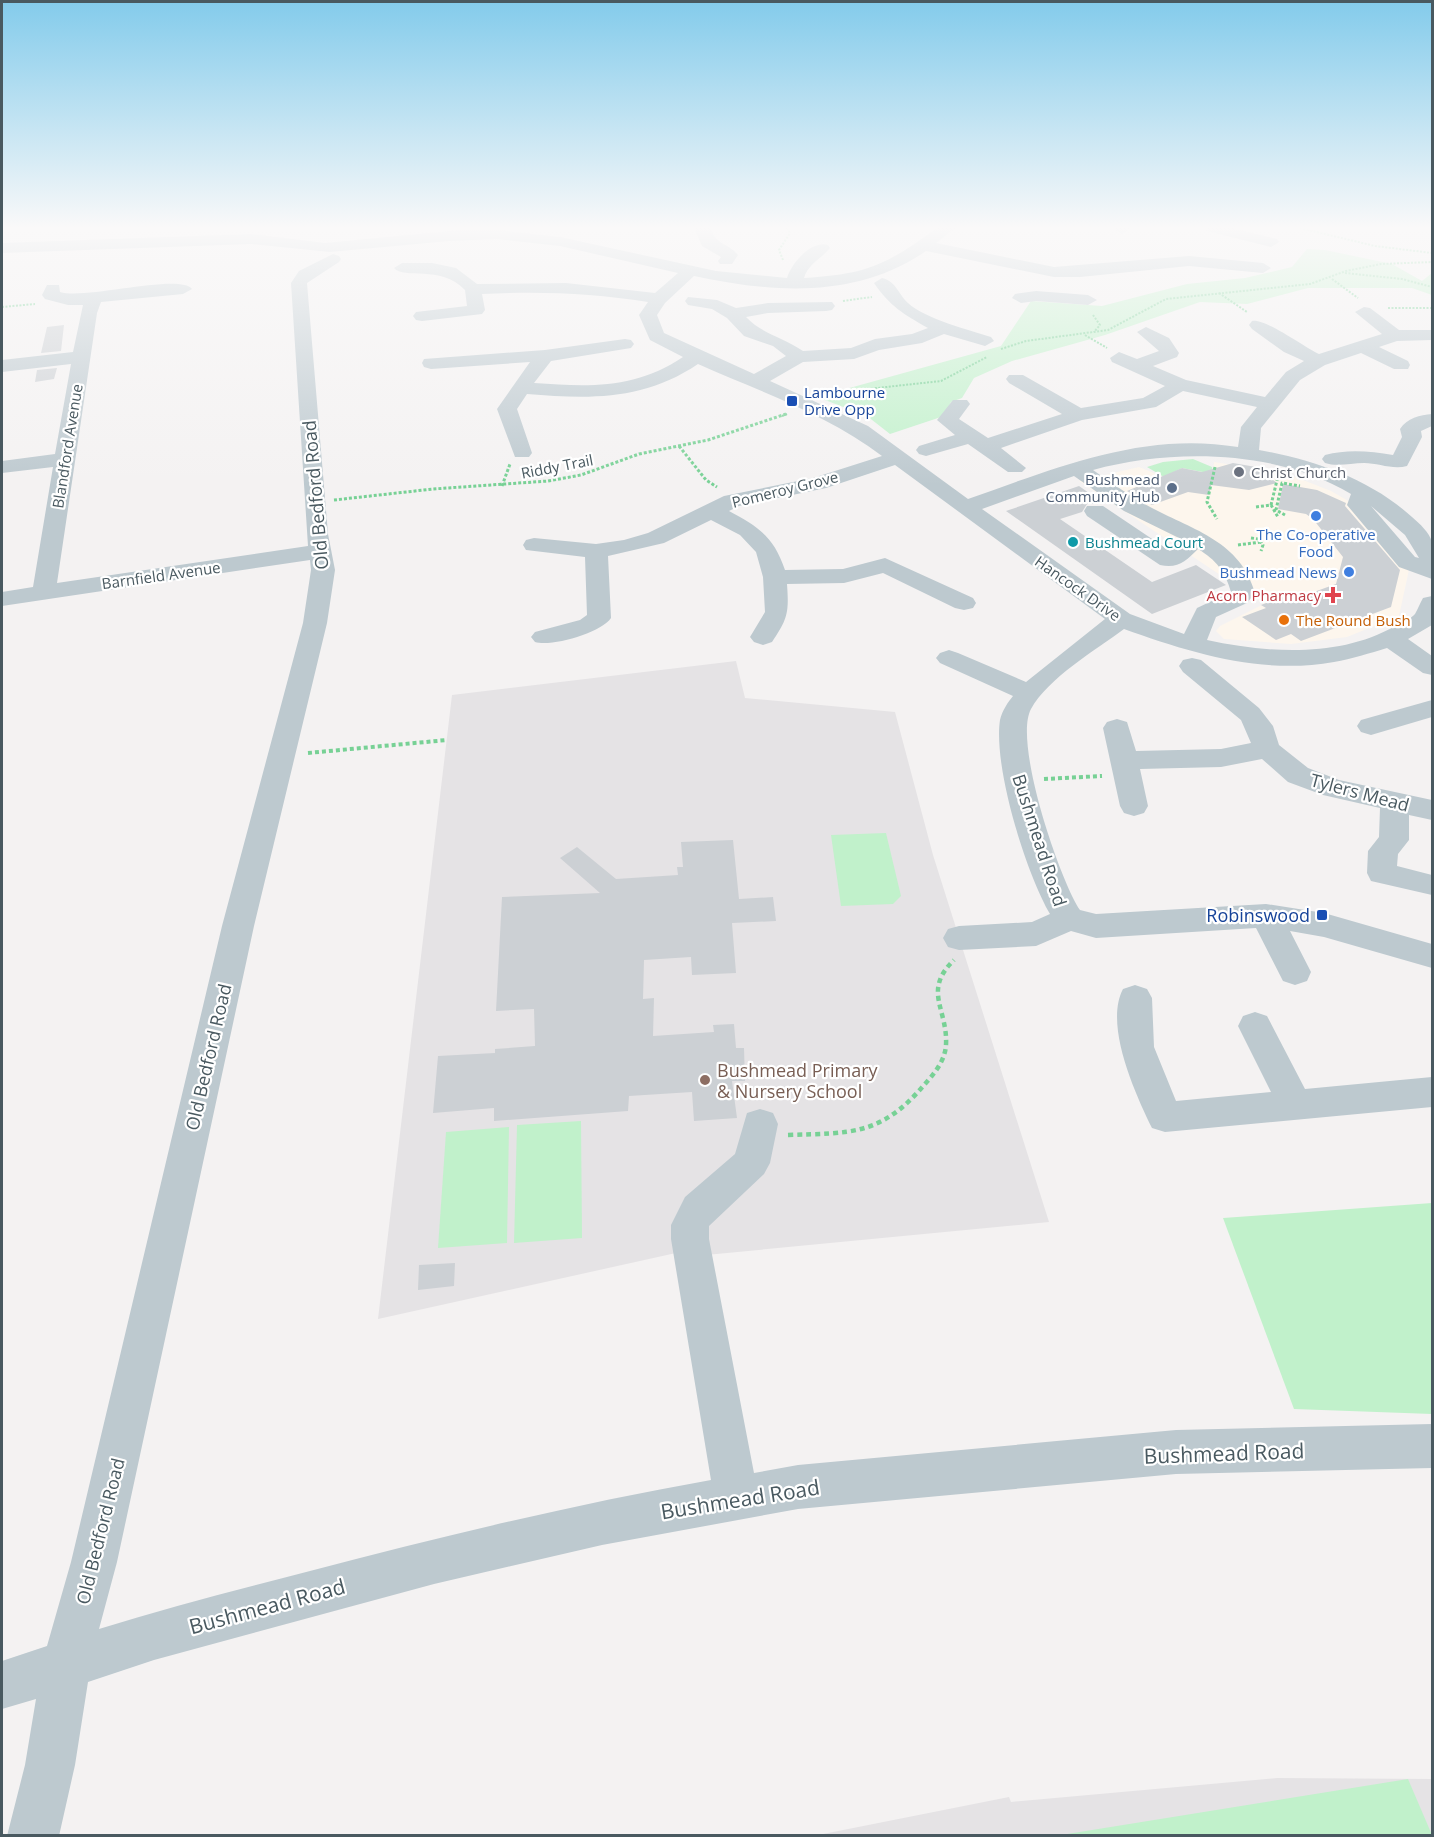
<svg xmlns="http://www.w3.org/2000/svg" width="1434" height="1837" font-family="'Open Sans',sans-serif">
<rect width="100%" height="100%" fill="#f4f2f2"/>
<!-- commercial -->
<path fill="#fdf6ed" d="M1214,462L1285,473L1331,491L1359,507L1410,565L1399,616L1347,637L1291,644L1224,639L1216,631L1220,626L1264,604L1079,481L1139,467L1164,477L1182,468L1213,474Z"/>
<!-- education -->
<g fill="#e5e3e5">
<path d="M736,661L745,698L895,712L933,855L1049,1222L706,1255L676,1253L378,1319L452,695Z"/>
<path d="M1277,1778L1432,1779V1835L813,1836L1009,1797L1011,1802Z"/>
</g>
<!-- green -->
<g fill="#c1f1cb">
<path d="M1307,249L1325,250L1392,264L1422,281L1432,273V295L1412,288H1308L1247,304L1200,302L1105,335L1012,361L974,378L962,398L951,402L944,416L890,434L867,416L817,397L1001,346L1031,301L1102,306L1187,284L1245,278L1292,267Z"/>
<path d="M1193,459L1212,467L1213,474L1182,468L1164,477L1147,467L1163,462Z"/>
<path d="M886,833L901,896L893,904L841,906L831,835Z"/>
<path d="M581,1121L582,1238L514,1243L517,1125Z"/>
<path d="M509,1127L507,1243L438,1248L446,1132Z"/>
<path d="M1432,1203V1414L1294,1409L1223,1218Z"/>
<path d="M1408,1779L1432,1835H1061Z"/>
</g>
<!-- building -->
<g fill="#ccd0d4">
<path d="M64,325L61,351L41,353L47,327Z"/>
<path d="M57,368L54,379L35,382L37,370Z"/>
<path d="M1233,463L1256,467L1277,483L1249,490L1211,485L1209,495L1188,492L1152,505L1127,491L1182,468L1202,472Z"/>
<path d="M1283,484L1317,490L1346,503L1345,506L1400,570L1391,607L1301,641L1291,634L1276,640L1242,617L1266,608L1261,605L1282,597L1289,601L1336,584L1343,557L1313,519L1306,514L1278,509Z"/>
<path d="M1079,486L1105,504H1087L1082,512L1060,519L1152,582L1196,565L1226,585L1152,614L1006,511Z"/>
<path d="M733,840L739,899L773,897L776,921L732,923L736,973L692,975L691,957L644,960L643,999L654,998L653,1036L714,1032L713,1025L734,1024L736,1048H744L745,1081H732L737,1118L694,1121L692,1092L629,1096L628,1111L494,1121V1108L433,1113L438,1056L495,1053V1049L535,1046L534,1009L496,1011L502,897L600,893L560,858L577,847L616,879L678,875L677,867H683L681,842Z"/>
<path d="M455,1263L454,1286L418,1290L419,1265Z"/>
</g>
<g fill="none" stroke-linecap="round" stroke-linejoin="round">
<!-- path-far3 -->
<g stroke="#77d195" stroke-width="2" stroke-dasharray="2 1.5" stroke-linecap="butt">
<path d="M1300,228L1375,246L1432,253"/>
<path d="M783,260L779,250L790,233L787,228"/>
<path d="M1345,273L1402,279L1432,287"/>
<path d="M1332,279L1358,298"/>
<path d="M1219,293L1247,312"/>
<path d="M843,301L872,297"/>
<path d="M2,307L35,304"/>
<path d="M1388,308H1432"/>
<path d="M1093,315L1100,325L1094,332"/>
<path d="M1085,335L1107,348"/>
<path d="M1001,349L1026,341L1108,330L1166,299L1310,284L1346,271L1381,264L1432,262"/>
<path d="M838,399L868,389L941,381L987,357"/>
<path d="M782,416L787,414"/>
</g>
<!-- path-far2 -->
<g stroke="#77d195" stroke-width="3" stroke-dasharray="3 2" stroke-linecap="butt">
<path d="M679,446L706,480L717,487"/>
<path d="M1215,467L1207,502L1217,519"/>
<path d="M502,486L510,464"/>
<path d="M334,500L433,489L548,481L581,475L639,454L708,440L786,414"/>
<path d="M1271,505L1278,517"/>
<path d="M1256,507L1271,505L1278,476"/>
<path d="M1285,515L1276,510L1282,483L1300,486"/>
<path d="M1251,538L1259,539L1263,545L1261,551"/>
<path d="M1238,545L1261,542"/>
</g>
<!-- path-far1 -->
<g stroke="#77d195" stroke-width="4" stroke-dasharray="4 3" stroke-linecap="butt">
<path d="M308,753L447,740"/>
<path d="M1044,779L1102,776"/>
</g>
<!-- path -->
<path stroke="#77d195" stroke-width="4.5" stroke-dasharray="5 4" stroke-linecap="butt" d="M788,1135C850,1133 881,1136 924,1085C934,1074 945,1061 946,1045C948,1009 922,991 954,960"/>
<!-- minor -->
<g fill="#bdc9cf" fill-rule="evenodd">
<path d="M694,228H710C717,246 727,242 738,255L732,264H720L718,261L721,257L702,246Z"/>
<path d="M937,228H955L936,243L1054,267L1189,256L1263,263L1271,268L1263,273L1189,266L1080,277H1054L926,251C857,299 773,293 694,276L665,303L657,315L664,333L754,374L786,356L773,346L744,336L727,318L712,309L688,305L685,301L688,297L717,300L736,308L768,303L832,302L835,306L832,310L826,311L768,313L746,317C762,334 783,337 803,351L851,348L875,339L912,334L928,328C903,314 890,306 874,283L882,278C897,282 898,294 908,303C925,319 970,330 991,337L994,341L985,346L944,334L922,343L879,350L854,359L803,362L770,381L868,426L968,499C1056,468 1143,431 1238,447L1241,427L1257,407L1183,391L1156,407L1082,420L1001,448L1026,468L1022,472H1008L968,444L926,456L919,454L916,450L919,446L955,435L937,420L953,400H967L970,404L959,419L988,438L1062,414L1009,383L1006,379L1009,375H1023L1081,408L1143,398L1165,386L1112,362L1110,358L1119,352L1137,359L1159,351L1137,332L1146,327L1169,338L1179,353L1177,357L1153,366L1186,380L1265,397L1286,372L1304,361L1284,352L1252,329L1249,325L1252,321C1265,318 1304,347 1319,354L1382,334L1355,312L1364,307L1370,308L1399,330H1432V340L1397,341L1379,347L1408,361L1410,365L1408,369H1394L1361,353L1325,365L1300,380L1261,428L1259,450C1314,460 1370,479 1412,517C1420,524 1429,532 1432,542C1434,552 1432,568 1432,579L1399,567L1347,505L1351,494C1278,450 1173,448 1093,470C1112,483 1131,497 1152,508C1194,530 1241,542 1255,593L1247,603L1216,617L1207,640C1267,653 1340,658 1395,626C1401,623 1411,619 1415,614C1418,609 1420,603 1423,598L1432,596V625L1408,639L1432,656V675L1423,673L1387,648C1370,653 1352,659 1334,662C1262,675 1191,653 1124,629C1096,650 1048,678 1031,709C1013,742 1059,878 1080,910L1096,914L1266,904L1324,913L1432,944V968L1324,937L1290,931L1311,972L1307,981L1295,985L1283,981L1256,928L1096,938L1071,931L1036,946L959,950L948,947L943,938L948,929L959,926L1032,922L1050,914C1026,873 993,767 1000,720C1002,711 1008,702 1013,696L940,663L936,658L940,653L949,650L958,653L1026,682L1105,619L895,465L826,488L739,506L729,511C759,527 774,537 785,570L843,569L885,558L973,598L976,603L973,608L964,610L955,608L883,573L844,583L787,584C789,612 788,619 772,642L763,645L754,642L750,637L765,612L763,577L756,552L740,535L711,520L664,543L608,556L611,618C601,633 552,647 535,642L531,637L535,632L580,620L587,615L585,557L526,550L523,545L526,540L534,538L596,544L624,540L648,533L724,496L813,478L882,456C827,414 761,392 698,364C643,401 590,399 527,394L517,409L532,453L529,457H515L497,409L530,362L431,369L424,367L422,363L424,359L545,350L625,339L631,340L634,344L631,348L551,361L534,383C591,387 635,389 683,357L650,340L639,315L648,302C593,293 538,291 482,294L485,310L482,314L422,321L416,320L413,316L416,312L467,306L465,290C440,264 404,280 394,268L402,263H432L456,268L477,284L566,283L655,293L678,273L560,246L497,239L449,241L330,252L251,244L2,253V243L251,234L325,243L449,231L497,230L560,237L716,271L787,278C791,264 811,240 828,245L830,248C821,259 808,264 804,278C868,274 886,265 937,228ZM1074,476L1124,511L1181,539L1170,551L1103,506H1087L1084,511L1087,516L1160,565C1178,569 1186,561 1198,549C1216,560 1225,571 1231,592L1197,608L1184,634L1130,614L982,509ZM1371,506L1405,535L1419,558L1415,557Z"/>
<path d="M1113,228H1129L1130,229L1122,234Z"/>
<path d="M1205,228H1232L1277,239L1279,242L1271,247L1207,231Z"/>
<path d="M333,254L339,256L341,259L339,262L307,283L328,534L335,570L327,623L254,926L117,1562L99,1629C169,1607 240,1589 310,1571C443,1536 576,1504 711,1480L671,1239V1225L685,1197L735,1154L747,1113L760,1109L773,1113L778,1124L770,1163L764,1174L709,1226V1239L754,1473L798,1465L1176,1430L1432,1424V1468L1176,1474L798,1509L602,1545L434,1584L154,1660L88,1682L75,1765L59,1836H7L25,1765L36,1699L2,1709V1661L47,1646L71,1562L222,926L303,623L311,570L310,560L2,606V592L33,587L53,467L2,473V461L55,454L71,364L2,372V360L73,352L83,305H68L45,299L42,295L47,285H59L60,292C86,300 179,273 192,289L183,294L101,302L97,313L57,583L308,546L291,283L299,271Z"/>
<path d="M1036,291L1088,295L1097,300L1088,305L1036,301L1021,303L1012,298L1015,294Z"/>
<path d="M1432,414V426L1421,431L1422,437L1407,466C1393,470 1378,463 1364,463C1351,463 1337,467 1325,463L1322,459L1325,455C1347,449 1370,451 1393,455L1402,437L1400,429C1407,418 1420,415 1432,414Z"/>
<path d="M1192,658L1201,660L1259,708L1273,726L1279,745L1308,768L1339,780L1432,800V820L1409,815V840L1398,854L1397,866L1432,875V895L1371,881L1367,873L1368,851L1379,837L1380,808L1323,795L1288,782L1262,759L1221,767L1140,769L1148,806L1144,813L1134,816L1124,813L1120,806L1103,728L1107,722L1117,719L1127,722L1136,751L1221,749L1251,743L1241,720L1183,672L1179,666L1183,660Z"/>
<path d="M1432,700V717L1371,735L1361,732L1357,726L1361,720Z"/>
<path d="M1135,985L1147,989L1152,998L1154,1047L1176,1101L1271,1092L1238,1026L1243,1016L1255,1012L1267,1016L1305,1089L1432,1077V1107L1165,1132L1152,1128C1135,1093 1104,1025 1123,989Z"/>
</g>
</g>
<!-- sky -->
<linearGradient id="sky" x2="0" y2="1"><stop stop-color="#83cbeb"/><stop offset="0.47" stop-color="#faf9f9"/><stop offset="1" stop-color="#faf9f9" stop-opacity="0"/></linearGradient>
<rect width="1434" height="485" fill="url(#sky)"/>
<!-- markers -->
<g fill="#1a4fb4" stroke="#fff" stroke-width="2">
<rect x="786" y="395" width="12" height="12" rx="3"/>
<rect x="1316" y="909" width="12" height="12" rx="3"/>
</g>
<circle fill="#6b7280" stroke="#fff" stroke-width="2" cx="1239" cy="472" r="6"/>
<circle fill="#5c6f8a" stroke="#fff" stroke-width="2" cx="1172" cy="488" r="6"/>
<g fill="#3f7fe0" stroke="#fff" stroke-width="2">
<circle cx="1316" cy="516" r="6"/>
<circle cx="1349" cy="572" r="6"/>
</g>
<circle fill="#0f9aa8" stroke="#fff" stroke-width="2" cx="1073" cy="542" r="6"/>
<path fill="#e0444e" stroke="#fff" stroke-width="2" d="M1330 586h6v6h6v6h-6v6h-6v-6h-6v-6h6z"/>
<circle fill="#e8710a" stroke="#fff" stroke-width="2" cx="1284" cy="620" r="6"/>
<circle fill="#8d6e63" stroke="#fff" stroke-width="2" cx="705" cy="1080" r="6"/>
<g text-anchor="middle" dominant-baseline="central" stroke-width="4.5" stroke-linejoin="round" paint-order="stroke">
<!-- far-transit labels -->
<g font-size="15" fill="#164399" stroke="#fff" text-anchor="start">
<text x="804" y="392">Lambourne<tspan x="804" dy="17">Drive Opp</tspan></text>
</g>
<!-- far-street labels -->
<g font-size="15" fill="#495960" stroke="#fff">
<text transform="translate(67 446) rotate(-81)">Blandford Avenue</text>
<text transform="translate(557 466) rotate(-11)">Riddy Trail</text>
<text transform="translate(785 489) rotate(-14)">Pomeroy Grove</text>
<text transform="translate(161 575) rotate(-8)">Barnfield Avenue</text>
<text transform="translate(1078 588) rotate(35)">Hancock Drive</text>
</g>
<!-- far-worship labels -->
<g font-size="15" fill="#5b616d" stroke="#fff" text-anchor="start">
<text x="1251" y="472">Christ Church</text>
</g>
<!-- far-service labels -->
<g font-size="15" fill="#4e5e75" stroke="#fff" text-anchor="end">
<text x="1160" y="479">Bushmead<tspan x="1160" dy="17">Community Hub</tspan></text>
</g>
<!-- far-shop labels -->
<g font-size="15" fill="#366cbe" stroke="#fff">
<text x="1316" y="534">The Co-operative<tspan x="1316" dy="17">Food</tspan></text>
<text x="1337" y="572" text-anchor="end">Bushmead News</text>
</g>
<!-- far-culture labels -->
<g font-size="15" fill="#0d838f" stroke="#fff" text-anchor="start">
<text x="1085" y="542">Bushmead Court</text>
</g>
<!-- far-health labels -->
<g font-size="15" fill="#be3a42" stroke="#fff" text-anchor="end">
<text x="1321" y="595">Acorn Pharmacy</text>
</g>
<!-- far-food labels -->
<g font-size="15" fill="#c56008" stroke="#fff" text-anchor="start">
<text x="1296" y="620">The Round Bush</text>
</g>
<!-- street labels -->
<g font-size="18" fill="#495960" stroke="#fff">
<text transform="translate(315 495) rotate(-95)">Old Bedford Road</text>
<text transform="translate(1360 792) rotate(15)">Tylers Mead</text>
<text transform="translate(1040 840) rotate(72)">Bushmead Road</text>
<text transform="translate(208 1057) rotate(-77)">Old Bedford Road</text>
<text transform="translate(100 1531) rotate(-76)">Old Bedford Road</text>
</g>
<!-- transit labels -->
<g font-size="18" fill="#164399" stroke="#fff" text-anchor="end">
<text x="1310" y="915">Robinswood</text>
</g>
<!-- education labels -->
<g font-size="18" fill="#785e54" stroke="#fff" text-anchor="start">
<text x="717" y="1070">Bushmead Primary<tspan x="717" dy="21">&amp; Nursery School</tspan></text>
</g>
<!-- near-street labels -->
<g font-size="21" fill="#495960" stroke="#fff">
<text transform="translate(1224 1453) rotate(-2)">Bushmead Road</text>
<text transform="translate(740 1499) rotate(-9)">Bushmead Road</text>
<text transform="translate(267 1606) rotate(-15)">Bushmead Road</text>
</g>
</g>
<!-- border -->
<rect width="1434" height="1837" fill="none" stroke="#495960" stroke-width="6"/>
</svg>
